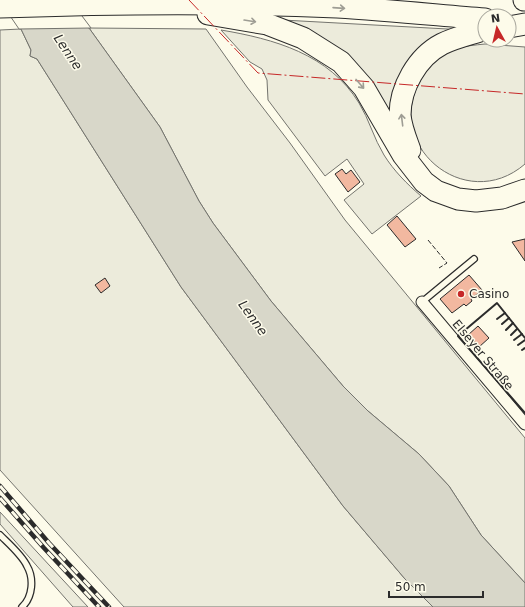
<svg xmlns="http://www.w3.org/2000/svg" width="525" height="607" font-family="'DejaVu Sans',sans-serif">
<rect width="100%" height="100%" fill="#fdfbea"/>
<!-- green -->
<g fill="#ecebdb" stroke="#74746e">
<path d="M264,19L466,30L421,52L398,129L375,94Z"/>
<path d="M89,28L206,29L247,87L290,143L345,220L525,438V583L481,535L449,486L419,454L368,411L343,386L271,301L213,223L199,201L160,127Z"/>
<path d="M21,29L31,50L30,56L37,59L181,287L343,506L405,579L433,607H124L0,470V30Z"/>
<path d="M221,30C274,39 329,54 359,103C369,119 374,139 384,155C394,171 407,184 421,196L372,234L344,200L364,184L347,159L325,176L268,100L267,80L262,69L250,62Z"/>
<path d="M485,44L525,47V164C465,216 379,143 423,76C430,64 441,53 454,49C464,46 475,45 485,44Z"/>
<path d="M0,512L88,607H73L0,524Z"/>
</g>
<!-- water -->
<path fill="#d8d7c9" stroke="#74746e" d="M2,0L89,28L160,127L199,201L213,223L271,301L343,386L368,411L419,454L449,486L481,535L525,583V607H433L405,579L343,506L181,287L37,59L30,56L31,50L21,29Z"/>
<!-- pier -->
<path fill="#fdfbea" stroke="#74746e" d="M70,0L91,28L19,29L0,1Z"/>
<!-- building -->
<g fill="#f2b8a0" stroke="#2b2b2b">
<path d="M342,169L346,174L351,170L360,182L348,192L335,174Z"/>
<path d="M397,216L416,239L405,247L387,225Z"/>
<path d="M525,239V261L512,242Z"/>
<path d="M469,275L482,290L471,299L472,301L466,306L464,304L452,313L440,299Z"/>
<path d="M105,278L110,286L101,293L95,285Z"/>
<path d="M478,326L489,338L479,347L468,335Z"/>
</g>
<g fill="none" stroke-linecap="round" stroke-linejoin="round">
<defs>
<g id="lane">
<path d="M422,302L474,259"/>
<path d="M0,535C8,543 22,555 27,566C34,578 33,597 22,607"/>
</g>
<path id="street" d="M422,302L525,424"/>
<g id="highway">
<path d="M524,0H525"/>
<path d="M0,7C112,3 225,2 337,7C386,10 436,15 485,19"/>
<path d="M208,14L267,24L303,38L341,62L364,88L403,155L424,182L436,191L458,199L476,201L502,198L525,190"/>
<path d="M509,27L525,24"/>
<path d="M410,150C406,139 401,127 400,115C400,88 417,57 442,44C454,38 467,35 480,31L485,30"/>
</g>
</defs>
<!-- lane casing -->
<use href="#lane" stroke="#2b2b2b" stroke-width="8"/>
<!-- street casing -->
<use href="#street" stroke="#2b2b2b" stroke-width="13"/>
<!-- highway casing -->
<use href="#highway" stroke="#2b2b2b" stroke-width="23"/>
<!-- lane -->
<use href="#lane" stroke="#fdfbea" stroke-width="5.5"/>
<!-- street -->
<use href="#street" stroke="#fdfbea" stroke-width="11"/>
<!-- highway -->
<use href="#highway" stroke="#fdfbea" stroke-width="21"/>
<defs>
<g id="rail">
<path d="M0,486L49,543L109,607"/>
<path d="M0,498L44,548L99,607"/>
</g>
</defs>
<!-- rail casing -->
<use href="#rail" stroke="#2b2b2b" stroke-width="4.5"/>
<!-- rail -->
<use href="#rail" stroke="#fdfbea" stroke-width="3" stroke-dasharray="9" stroke-linecap="butt"/>
<!-- fence -->
<path stroke="#2b2b2b" stroke-width="1" stroke-dasharray="5 2" stroke-linecap="butt" d="M428,240L447,263L439,268"/>
<!-- wall -->
<g stroke="#2b2b2b" stroke-width="2">
<path d="M497,319L505,313"/>
<path d="M502,324L509,318"/>
<path d="M506,330L513,323"/>
<path d="M511,335L517,329"/>
<path d="M525,338L497,303L458,336L525,413"/>
<path d="M514,340L522,334"/>
<path d="M518,345L525,340"/>
<path d="M522,350L525,348"/>
</g>
<!-- power -->
<path stroke="#c62828" stroke-width="1" stroke-dasharray="14 3 2 3" stroke-linecap="butt" d="M189,0L258,73L525,94"/>
</g>
<!-- one-way arrows -->
<defs><path id="oneway-shaft" d="M-6 0H5M1.5-3L5.5 0L1.5 3" fill="none" stroke-width="1.6" stroke-linecap="round" stroke-linejoin="round"/></defs>
<g stroke="#9e9d94">
<use href="#oneway-shaft" transform="translate(339 8) rotate(4)"/>
<use href="#oneway-shaft" transform="translate(250 21) rotate(9)"/>
<use href="#oneway-shaft" transform="translate(360 84) rotate(49)"/>
<use href="#oneway-shaft" transform="translate(402 120) rotate(-97)"/>
</g>
<!-- markers -->
<circle fill="#c62828" stroke="#fdfbea" stroke-width="1.5" cx="461" cy="294" r="4"/>
<g text-anchor="middle" dominant-baseline="central" stroke-width="3" stroke-linejoin="round" paint-order="stroke">
<!-- poi labels -->
<g font-size="12" fill="#2b2b2b" stroke="#fdfbea" text-anchor="start">
<text x="469" y="294">Casino</text>
</g>
<!-- street labels -->
<g font-size="12" fill="#2b2b2b" stroke="#fdfbea">
<text transform="translate(483 355) rotate(50)">Elseyer Straße</text>
</g>
<!-- water labels -->
<g font-size="13" font-style="italic" fill="#2b2b2b" stroke="#fdfbea">
<text transform="translate(68 52) rotate(56)">Lenne</text>
<text transform="translate(253 318) rotate(54)">Lenne</text>
</g>
</g>
<!-- north arrow -->
<g transform="translate(497 28) rotate(352)"><circle r="19" fill="#fdfbea" stroke="#a9a89e"/>
<path d="M0-3L7 15L0 10L-7 15Z" fill="#c62828"/>
<text y="-6" font-size="11" font-weight="bold" text-anchor="middle" fill="#2b2b2b">N</text>
</g>
<!-- scale -->
<path d="M389 591v6h94v-6" fill="none" stroke="#2b2b2b" stroke-width="2"/>
<text x="395" y="591" font-size="12" fill="#2b2b2b" stroke="#fdfbea" stroke-width="3" paint-order="stroke">50 m</text>
</svg>
